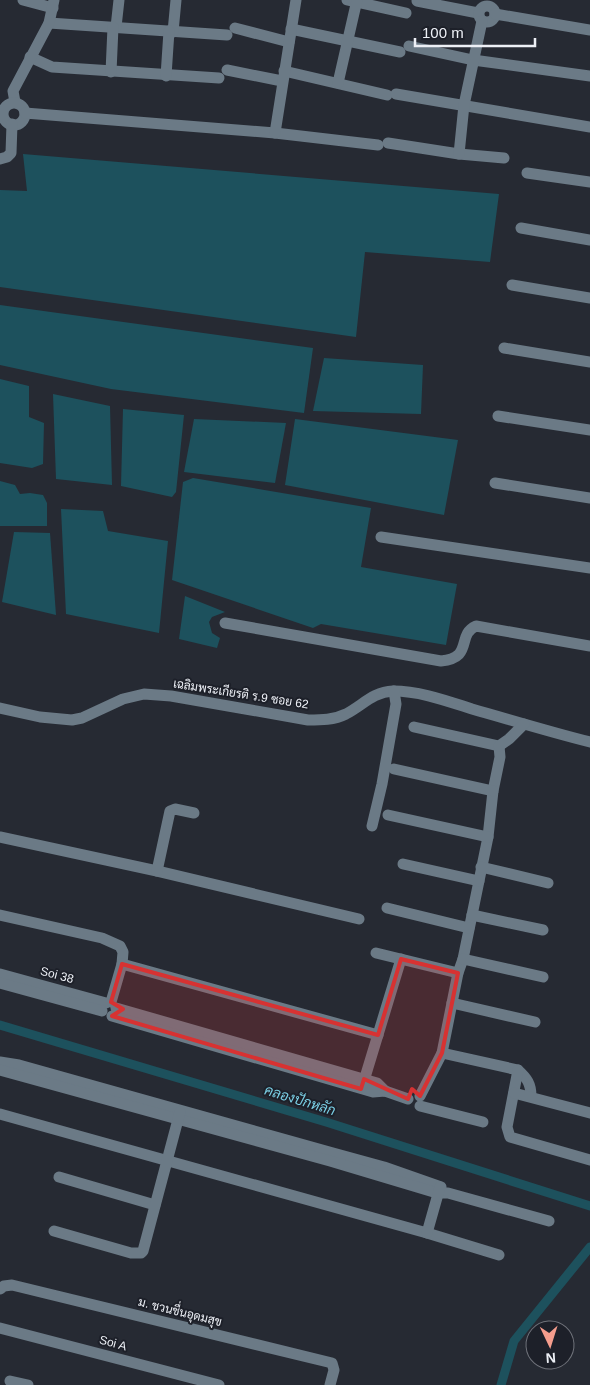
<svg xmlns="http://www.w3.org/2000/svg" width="590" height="1385" font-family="Helvetica,Sarabun,sans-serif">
<rect width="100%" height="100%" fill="#262a33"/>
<!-- water -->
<g fill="#1d515d">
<path d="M23,154L499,194L490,262L365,252L356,337L0,287V190L27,191Z"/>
<path d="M0,305L313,348L304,413L111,389L0,365Z"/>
<path d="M324,358L423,365L421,414L313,411Z"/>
<path d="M0,379L29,386V417L44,423L43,464L32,468L0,463Z"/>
<path d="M53,394L110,406L112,485L56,479Z"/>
<path d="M123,409L184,415L176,492L172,497L121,486Z"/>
<path d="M194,419L286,423L275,483L184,472Z"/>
<path d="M295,419L458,440L444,515L285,485Z"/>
<path d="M193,478L371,508L361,567L457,584L446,645L321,624L313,628L172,580L183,482Z"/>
<path d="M0,481L15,485L20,494L30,493L43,495L47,503V526H0Z"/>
<path d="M61,509L103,511L108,531L168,541L159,633L66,614Z"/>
<path d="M14,532L50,533L56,615L2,602Z"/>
<path d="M185,596L225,612L212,617L209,622L212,633L220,638L217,648L179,639Z"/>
</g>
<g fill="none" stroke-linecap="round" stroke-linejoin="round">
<!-- canal -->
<g stroke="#1d515d" stroke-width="9">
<path d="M0,1025L326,1122L590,1206"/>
<path d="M501,1385L514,1341L590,1247"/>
</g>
<!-- minor -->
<g stroke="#6b7a86" stroke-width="11">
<path d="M23,0L53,8"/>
<path d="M347,0L406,13"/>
<path d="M417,1L478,13"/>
<circle cx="487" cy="14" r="8"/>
<path d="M495,14L590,30"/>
<path d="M49,23L227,35"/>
<path d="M116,27L119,0"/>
<path d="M235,28L289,42"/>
<path d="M291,29L400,52"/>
<path d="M173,32L176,0"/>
<path d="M409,46L473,60L590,76"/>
<path d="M30,57L52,67L219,78"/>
<path d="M227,70L282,81"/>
<path d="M284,71L387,95"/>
<path d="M111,72L113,27"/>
<path d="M166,76L169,31"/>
<path d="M338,83L357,0"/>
<path d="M396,94L590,127"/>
<path d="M15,102L13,91L49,23L54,0"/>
<circle cx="14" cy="114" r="11"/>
<path d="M25,113L275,133L378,145"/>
<path d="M275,133L296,0"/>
<path d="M388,143L459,154L504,158"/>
<path d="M459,154L464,105L482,21"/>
<path d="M0,159L7,157L11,153L12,124"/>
<path d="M527,173L590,182"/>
<path d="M521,228L590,240"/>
<path d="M512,285L590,298"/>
<path d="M504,348L590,362"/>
<path d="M498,416L590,430"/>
<path d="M495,483L590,498"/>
<path d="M381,537L590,568"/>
<path d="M225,623L441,661C474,658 456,635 476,626L590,646"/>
<path d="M0,708L40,717L72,720L82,718L123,699L144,694L171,696L308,720C321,720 334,720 346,714C363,705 373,692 393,691C420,691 447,701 472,709C511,720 550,732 590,742"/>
<path d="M414,727L499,746L500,757L493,791L488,837L463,959L458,973L442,1053L420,1096"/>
<path d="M499,746L509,739L524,724"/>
<path d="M394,769L493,791"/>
<path d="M388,815L488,837"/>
<path d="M372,826L382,784L396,704L394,691"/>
<path d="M0,837L157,871L359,919"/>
<path d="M403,864L479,881"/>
<path d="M481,867L548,883"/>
<path d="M157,871L170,811L175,809L194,813"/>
<path d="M387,908L469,928"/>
<path d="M0,915L102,938L120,946L123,952L122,964L111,1002"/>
<path d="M472,915L543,930"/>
<path d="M376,953L458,973"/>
<path d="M463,959L543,977"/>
<path d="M122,964L378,1035"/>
<path d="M0,974L106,1003"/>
<path d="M0,983L102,1011"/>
<path d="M452,1003L535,1022"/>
<path d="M116,1008L377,1083L385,1091"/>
<path d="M112,1016L373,1092L385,1091L408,1099"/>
<path d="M442,1053L518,1070C527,1078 531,1084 531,1096"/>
<path d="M0,1062L19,1065L333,1153L384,1167L441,1187"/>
<path d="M0,1070L330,1161L437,1193H448L549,1221"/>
<path d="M518,1070L507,1127L510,1137L590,1160"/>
<path d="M363,1084L401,959"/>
<path d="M514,1093L590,1113"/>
<path d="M420,1106L483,1122"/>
<path d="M0,1114L427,1233L499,1255"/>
<path d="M59,1177L155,1205"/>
<path d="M54,1231L131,1253H141L143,1251L180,1112"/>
<path d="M427,1233L440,1187"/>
<path d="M0,1289L4,1286L12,1285L332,1363L334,1370L330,1385"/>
<path d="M0,1328L219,1385"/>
<path d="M10,1381L28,1385"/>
</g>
</g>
<!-- marked area -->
<path fill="#d73232" fill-opacity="0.2" stroke="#d73232" stroke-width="4" stroke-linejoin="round" d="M401,959L458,973L442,1053L420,1096L412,1089L408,1099L364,1079L361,1089L112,1016L123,1009L111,1002L122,964L378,1035Z"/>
<g text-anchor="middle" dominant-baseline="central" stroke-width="4" stroke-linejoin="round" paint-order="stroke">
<!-- street labels -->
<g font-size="12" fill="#edf0f6" stroke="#1d2029">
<text transform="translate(241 694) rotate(9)">เฉลิมพระเกียรติ ร.9 ซอย 62</text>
<text transform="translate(57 975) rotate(15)">Soi 38</text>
<text transform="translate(180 1312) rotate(14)">ม. ชวนชื่นอุดมสุข</text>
<text transform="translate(113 1343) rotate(15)">Soi A</text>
</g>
<!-- water labels -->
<g font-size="14" font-style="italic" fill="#7bd0e6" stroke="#1d2029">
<text transform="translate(300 1100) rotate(17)">คลองปักหลัก</text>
</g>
</g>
<!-- north arrow -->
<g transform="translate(550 1345) rotate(176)"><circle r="24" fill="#1d2029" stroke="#70737b"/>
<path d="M0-4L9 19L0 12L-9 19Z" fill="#f59d8d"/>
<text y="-8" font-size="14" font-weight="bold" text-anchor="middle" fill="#edf0f6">N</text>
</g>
<!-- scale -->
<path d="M415 38v8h120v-8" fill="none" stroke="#edf0f6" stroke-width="2.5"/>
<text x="422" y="38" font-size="15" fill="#edf0f6" stroke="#1d2029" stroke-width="4" paint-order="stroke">100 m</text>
</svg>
